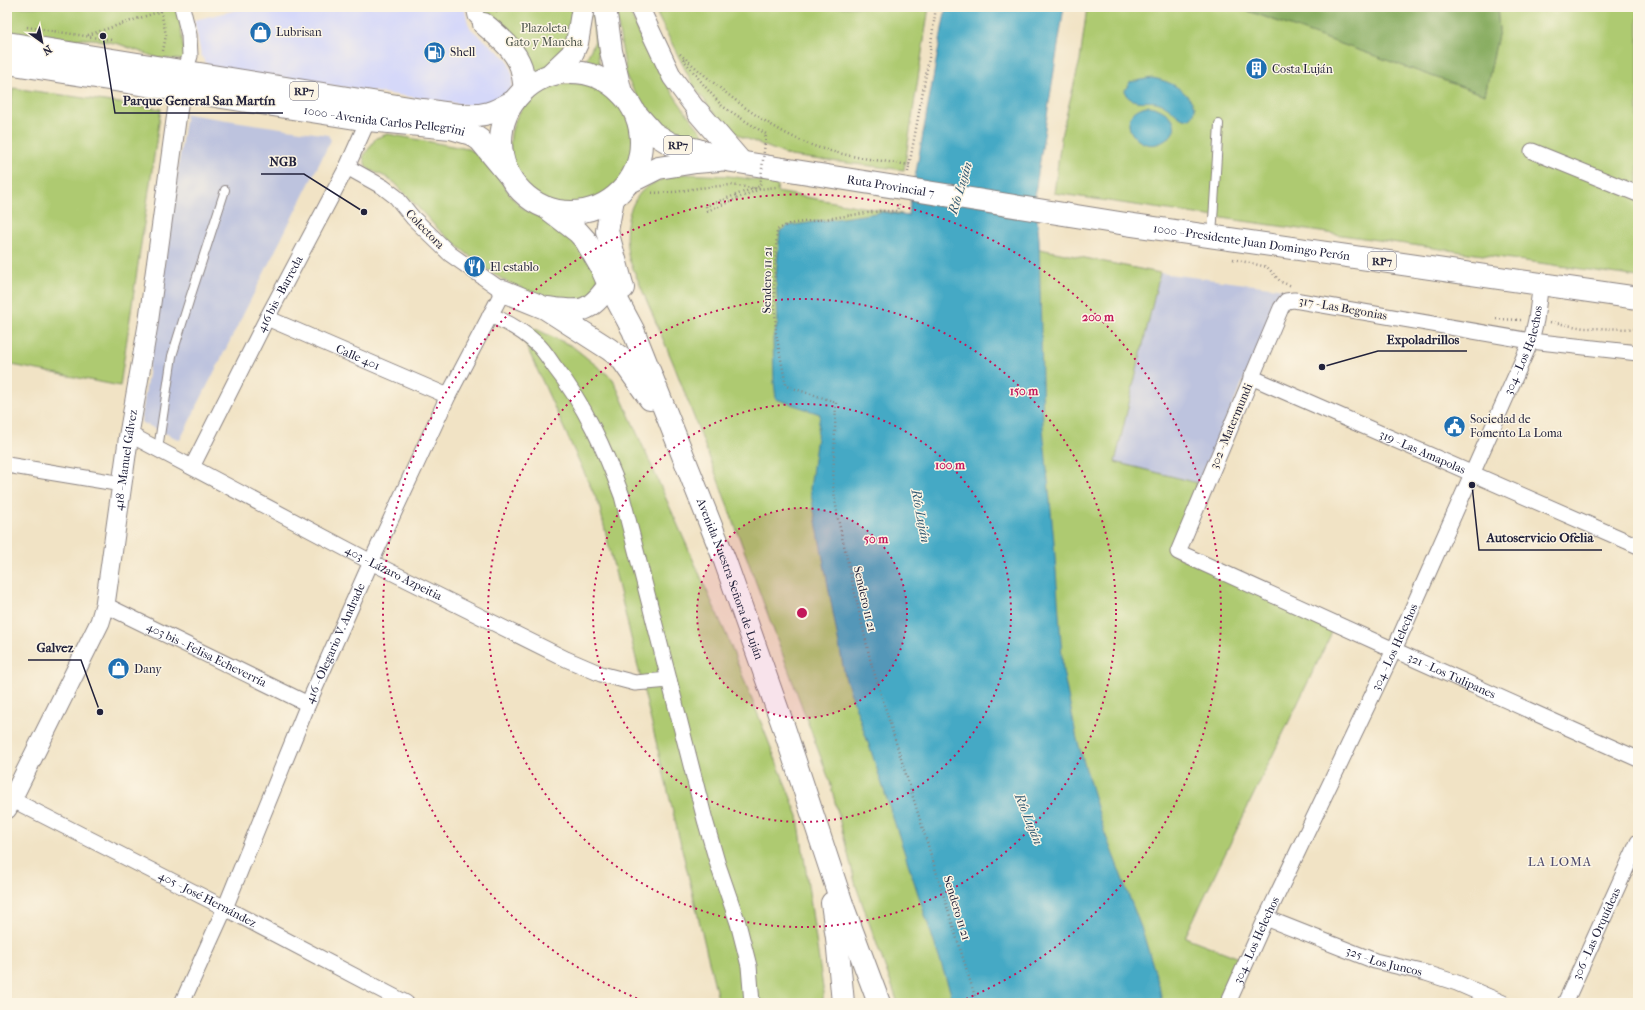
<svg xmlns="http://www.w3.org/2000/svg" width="1645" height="1010" font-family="'IM FELL French Canon',serif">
<rect width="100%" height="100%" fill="#fcf5e5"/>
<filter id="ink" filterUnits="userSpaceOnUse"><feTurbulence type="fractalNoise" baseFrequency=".025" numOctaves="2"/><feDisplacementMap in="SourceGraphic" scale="8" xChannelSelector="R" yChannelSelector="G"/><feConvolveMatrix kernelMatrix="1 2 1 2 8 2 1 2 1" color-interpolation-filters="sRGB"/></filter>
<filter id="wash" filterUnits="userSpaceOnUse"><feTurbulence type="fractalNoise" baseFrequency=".012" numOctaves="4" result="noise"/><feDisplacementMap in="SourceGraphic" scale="16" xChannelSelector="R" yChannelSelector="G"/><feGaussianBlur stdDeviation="0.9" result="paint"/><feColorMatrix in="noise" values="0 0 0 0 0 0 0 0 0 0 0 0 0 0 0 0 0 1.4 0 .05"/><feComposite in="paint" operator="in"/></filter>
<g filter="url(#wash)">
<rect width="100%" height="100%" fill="#f1e3c5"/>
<!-- built -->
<path fill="#d5d8f9" d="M250,7H464L468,23L471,29L507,59L513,76L512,86L508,93L487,108L211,68L205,62L201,54L194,20Z"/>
<!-- industrial -->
<g fill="#bdc3de">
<path d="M186,114L328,135L331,140L180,440L141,422Z"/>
<path d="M1160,273L1284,289L1198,483L1115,462Z"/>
</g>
<!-- green -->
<g fill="#aeca71" stroke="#687656">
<path d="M7,7H178L185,60L158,58L119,44L93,39H81L46,40L7,34Z"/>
<path d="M479,7H575L574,36L548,69L529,80Z"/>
<path d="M591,7H593L600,71L583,66L595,41Z"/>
<path d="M615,7H628C649,61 678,107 717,150L682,143L653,125L627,78Z"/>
<path d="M656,7H929L904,170L790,156L740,136L719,120L693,85L658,16Z"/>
<path d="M1087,7H1237L1485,95L1499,30L1497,7H1638V277L1236,220L1054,193L1062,132L1080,60Z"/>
<circle cx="572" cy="145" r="62"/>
<path d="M13,88L161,109L120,386L7,364V133Z"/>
<path d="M388,134L468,149L477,153L491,166L511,196L519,205L529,212L556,225L569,233L598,274V293L566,307L505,281L478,263L439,230L395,183L386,177L370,170L366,166L363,157L376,138Z"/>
<path d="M683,174L728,176L778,183L777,192L902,214L879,286L1058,1003H898L856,886L830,782L718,480L674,365L629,259C624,236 625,211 641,192C650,182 671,176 683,174Z"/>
<path d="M1000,241L1160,273L1115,462L1198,483L1169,552L1333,630L1185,937L1242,959L1219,1003H1143L1063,761Z"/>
<path d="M514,319L572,346L613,379L726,634L798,816L823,988V1003H719L599,505Z"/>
</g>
<!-- forest -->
<path fill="#8aae63" stroke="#56684f" d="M1237,7H1497L1499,30L1485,95Z"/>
<!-- water -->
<g fill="#45a9c5" stroke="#346680">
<path d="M946,7H1064L1035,193L1039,239L1043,428L1054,542L1063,671L1077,739L1104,831L1142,930L1159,985L1162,1003H954L872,754L845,677L810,489L820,414L776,399L774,382L773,338L778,323L776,276L780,231L788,226L883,212L908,216Z"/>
<path d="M1152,78C1171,81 1186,90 1195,107C1195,115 1191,120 1183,119C1173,114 1170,105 1156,102C1146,100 1134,105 1126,95L1125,90L1130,82Z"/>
<path d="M1146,106C1163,106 1187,124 1167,139C1140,160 1109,116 1146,106Z"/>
</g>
</g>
<g filter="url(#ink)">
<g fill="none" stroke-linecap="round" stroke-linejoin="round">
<defs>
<g id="service">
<path d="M1212,236L1219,124"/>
<path d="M158,449L172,356L190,298L225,190"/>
</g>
<g id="minor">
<path d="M182,7L189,35L190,56L185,71"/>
<path d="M474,7L476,16L484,24"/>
<path d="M1532,151L1638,194"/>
<path d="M490,315C507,322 524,332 537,344C544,350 549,359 554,366C585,405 605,450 622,496L705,820L718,865L738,923L749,966L752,1003"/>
<path id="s1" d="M267,318L448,396"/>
<path id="s2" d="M1638,353L1531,341L1294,300L1286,301L1281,308L1178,552L1394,650L1638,759"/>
<path id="s3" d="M1251,377L1638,546"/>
<path id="s4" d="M129,434L371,562L566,659L601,674L635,683L669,680"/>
<path d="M7,465L122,484"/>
<path id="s5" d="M192,467L267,318L347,167L368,120"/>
<path id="s6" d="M105,605L308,704"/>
<path id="s7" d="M7,797L225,908L406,1003"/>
<path id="s8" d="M1266,918L1375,961L1426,973L1457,983L1503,1003"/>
<path id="s9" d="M182,1003L225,908L308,704L371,562L448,396L503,291L450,254L413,218L396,197L383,187L347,167"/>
<path id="s10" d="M1228,1003L1266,918L1394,650L1531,341L1536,320L1541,283"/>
<path id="s11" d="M1565,1003L1638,842"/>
</g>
<g id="tertiary">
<path d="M639,7L672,77L698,112"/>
<path id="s12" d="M7,809L100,622L105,605L129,434L148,325L180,91L184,77"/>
</g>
<g id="secondary">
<path d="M605,7L611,51L621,93"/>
<path d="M551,74L572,54L577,43L583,7"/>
<path d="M613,199L607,231L623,288"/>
<path id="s13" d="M547,208L578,232L586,241L601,267L609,285L633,330L725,561L784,728L843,907L879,1003"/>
<path d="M503,291L545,308L609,349L621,358L650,399"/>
<path d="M547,308C580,312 588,315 609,285"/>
<path d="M832,903L837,938L843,1003"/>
</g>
<g id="primary">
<path d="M484,24C498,36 515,49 521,67C523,74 524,82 525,89"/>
<path d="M7,43L422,110C444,112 468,119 489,113C497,111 506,105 514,101"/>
<path id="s14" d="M7,63L368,120L451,128L471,134L480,140L508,174"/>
<circle cx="571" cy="142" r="70"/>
<path d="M698,112L741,162"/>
<path d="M638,116L653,133L671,144L698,150L726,160L783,169"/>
<path d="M630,182L658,168L696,162L719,160"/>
<path id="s15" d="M1126,224L1638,298"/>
</g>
</defs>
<!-- service casing -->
<use href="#service" stroke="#8a8280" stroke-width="10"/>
<!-- minor casing -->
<use href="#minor" stroke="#8a8280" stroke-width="17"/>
<!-- tertiary casing -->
<use href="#tertiary" stroke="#8a8280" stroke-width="21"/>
<!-- secondary casing -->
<use href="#secondary" stroke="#8a8280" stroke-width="24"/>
<!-- primary casing -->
<use href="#primary" stroke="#8a8280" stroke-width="24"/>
<!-- path -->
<g stroke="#8a8280" stroke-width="2.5" stroke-dasharray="1 3" stroke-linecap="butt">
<path d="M160,7L166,35L163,51"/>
<path d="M496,11L512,7"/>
<path d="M27,27L111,40"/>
<path d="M88,35L161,11"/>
<path d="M680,54C718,87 759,123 806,143C838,156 876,160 910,165"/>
<path d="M683,59L707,89L722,106L766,134"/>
<path d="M908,172L929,58L936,7"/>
<path d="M648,193L675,192L698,188L731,185L760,189"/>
<path d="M899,204L897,211H881L789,224L777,230L774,286L776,333L786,386L836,402L833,485L838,519L870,659L977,1003"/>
<path d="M707,211L760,189L776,187"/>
<path d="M1233,259L1267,267L1281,282L1292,286"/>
<path d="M1496,319L1523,320"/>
<path d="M1550,322L1584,328L1638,329"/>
</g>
<!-- service -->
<use href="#service" stroke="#fff" stroke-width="8"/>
<!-- minor -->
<use href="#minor" stroke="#fff" stroke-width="15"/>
<!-- tertiary -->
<use href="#tertiary" stroke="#fff" stroke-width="19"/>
<!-- secondary -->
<use href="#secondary" stroke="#fff" stroke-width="22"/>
<!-- primary -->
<use href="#primary" stroke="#fff" stroke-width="22"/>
<defs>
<g id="primary-bridge">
<path id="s16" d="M783,169L1126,224"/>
</g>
</defs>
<!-- primary-bridge casing -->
<use href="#primary-bridge" stroke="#8a8280" stroke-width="24" stroke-linecap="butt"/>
<!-- path-bridge -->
<path stroke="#8a8280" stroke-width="2.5" stroke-dasharray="1 3" stroke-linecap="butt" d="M707,211L706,206L760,186L766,134"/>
<!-- primary-bridge -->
<use href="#primary-bridge" stroke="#fff" stroke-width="22"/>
</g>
</g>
<!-- distance rings -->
<circle cx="802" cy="613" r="105" fill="#c2185b" fill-opacity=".12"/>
<g fill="none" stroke="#c2185b" stroke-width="2" stroke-dasharray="2 4">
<circle cx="802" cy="613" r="105"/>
<circle cx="802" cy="613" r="209"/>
<circle cx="802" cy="613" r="314"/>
<path d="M648 1003A419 419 0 1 1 956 1003"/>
</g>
<!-- icons -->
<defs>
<symbol id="shop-disc" viewBox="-11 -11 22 22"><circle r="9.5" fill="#1f6fb2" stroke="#fcf5e5"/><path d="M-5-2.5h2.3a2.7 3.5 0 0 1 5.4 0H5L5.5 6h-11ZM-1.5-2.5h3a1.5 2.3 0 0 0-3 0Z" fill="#fff"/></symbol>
<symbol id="fuel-disc" viewBox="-11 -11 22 22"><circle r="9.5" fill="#1f6fb2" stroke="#fcf5e5"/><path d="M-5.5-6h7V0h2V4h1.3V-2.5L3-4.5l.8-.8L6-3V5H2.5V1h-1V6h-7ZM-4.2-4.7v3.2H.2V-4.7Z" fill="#fff"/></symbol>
<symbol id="building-disc" viewBox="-11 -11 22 22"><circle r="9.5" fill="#1f6fb2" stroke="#fcf5e5"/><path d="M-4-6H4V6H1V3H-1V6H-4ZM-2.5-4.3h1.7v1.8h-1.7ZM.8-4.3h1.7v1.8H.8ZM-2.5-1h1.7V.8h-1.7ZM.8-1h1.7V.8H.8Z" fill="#fff"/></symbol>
<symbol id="restaurant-disc" viewBox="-11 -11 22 22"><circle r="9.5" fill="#1f6fb2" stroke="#fcf5e5"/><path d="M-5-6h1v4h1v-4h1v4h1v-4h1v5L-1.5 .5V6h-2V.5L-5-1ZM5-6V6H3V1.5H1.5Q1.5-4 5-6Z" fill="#fff"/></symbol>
<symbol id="civic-disc" viewBox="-11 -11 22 22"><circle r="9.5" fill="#1f6fb2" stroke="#fcf5e5"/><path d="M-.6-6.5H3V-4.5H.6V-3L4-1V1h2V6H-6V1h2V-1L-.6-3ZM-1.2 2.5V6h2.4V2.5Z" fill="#fff"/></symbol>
</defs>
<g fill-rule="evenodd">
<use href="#shop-disc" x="248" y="20" width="25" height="25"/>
<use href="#fuel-disc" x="422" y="40" width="25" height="25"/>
<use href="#building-disc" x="1244" y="56" width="25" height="25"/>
<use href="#restaurant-disc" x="462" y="254" width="25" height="25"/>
<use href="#civic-disc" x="1442" y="414" width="25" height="25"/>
<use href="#shop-disc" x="106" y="656" width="25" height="25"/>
</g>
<g text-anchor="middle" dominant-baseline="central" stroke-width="3" stroke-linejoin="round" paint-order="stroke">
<!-- shield labels -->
<g fill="#fcf5e5" stroke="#63616e" stroke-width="1">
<rect x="290" y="82" width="28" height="18" rx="3"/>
<rect x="664" y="136" width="28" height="18" rx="3"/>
<rect x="1368" y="252" width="28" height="18" rx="3"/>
</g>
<g font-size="11" font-weight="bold" fill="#22223b">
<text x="304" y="91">RP7</text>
<text x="678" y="145">RP7</text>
<text x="1382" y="261">RP7</text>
</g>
<!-- park labels -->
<g font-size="12" fill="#4c544b" stroke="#fcf5e5">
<text x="544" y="28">Plazoleta<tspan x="544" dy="14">Gato y Mancha</tspan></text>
</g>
<!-- poi labels -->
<g font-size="12" fill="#22223b" stroke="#fcf5e5" text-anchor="start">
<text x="276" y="32">Lubrisan</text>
<text x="450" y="52">Shell</text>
<text x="1272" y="69">Costa Luján</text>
<text x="490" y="267">El establo</text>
<text x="1470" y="419">Sociedad de<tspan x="1470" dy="14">Fomento La Loma</tspan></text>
<text x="134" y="669">Dany</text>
</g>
<!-- street labels -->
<g font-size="12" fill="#22223b" stroke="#fcf5e5">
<text stroke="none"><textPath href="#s14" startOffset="382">1000 - Avenida Carlos Pellegrini</textPath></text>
<text stroke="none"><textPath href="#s16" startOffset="109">Ruta Provincial 7</textPath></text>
<text transform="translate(425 229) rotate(46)">Colectora</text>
<text stroke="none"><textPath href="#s15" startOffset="127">1000 - Presidente Juan Domingo Perón</textPath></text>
<text transform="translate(767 280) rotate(-89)">Sendero 11 21</text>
<text stroke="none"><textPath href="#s5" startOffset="194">416 bis - Barreda</textPath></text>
<text transform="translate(1343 308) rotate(10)">317 - Las Begonias</text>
<text stroke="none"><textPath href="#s10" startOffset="717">304 - Los Helechos</textPath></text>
<text stroke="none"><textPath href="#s1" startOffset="99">Calle 401</textPath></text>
<text transform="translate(1231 426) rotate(-67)">302 - Matermundi</text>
<text stroke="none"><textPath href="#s3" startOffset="187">319 - Las Amapolas</textPath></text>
<text stroke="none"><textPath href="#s12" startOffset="373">418 - Manuel Gálvez</textPath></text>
<text stroke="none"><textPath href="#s4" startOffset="299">403 - Lázaro Azpeitia</textPath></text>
<text stroke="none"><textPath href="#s13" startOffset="419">Avenida Nuestra Señora de Luján</textPath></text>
<text transform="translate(865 599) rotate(77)">Sendero 11 21</text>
<text stroke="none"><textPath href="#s9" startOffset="391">416 - Olegario V. Andrade</textPath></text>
<text stroke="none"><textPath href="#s10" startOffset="393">304 - Los Helechos</textPath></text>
<text stroke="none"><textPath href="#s6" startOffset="113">403 bis - Felisa Echeverría</textPath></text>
<text stroke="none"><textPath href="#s2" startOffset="930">321 - Los Tulipanes</textPath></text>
<text stroke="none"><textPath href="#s7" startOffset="225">405 - José Hernández</textPath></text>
<text transform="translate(957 908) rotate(73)">Sendero 11 21</text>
<text stroke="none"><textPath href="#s11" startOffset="76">306 - Las Orquídeas</textPath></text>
<text stroke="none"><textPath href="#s10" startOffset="69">304 - Los Helechos</textPath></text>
<text stroke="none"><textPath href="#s8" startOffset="126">325 - Los Juncos</textPath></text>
</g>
<!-- water labels -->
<g font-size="13" font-style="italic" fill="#305872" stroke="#fcf5e5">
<text transform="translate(960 188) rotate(-73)">Río Luján</text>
<text transform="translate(921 516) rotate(79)">Río Luján</text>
<text transform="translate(1029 819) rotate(68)">Río Luján</text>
</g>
<!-- neighbourhood labels -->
<g font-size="13" letter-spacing="1" fill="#504d6f" stroke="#fcf5e5">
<text x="1560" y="861">LA LOMA</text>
</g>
</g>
<circle cx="802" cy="613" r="6" fill="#c2185b" stroke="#fcf5e5" stroke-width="2"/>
<g font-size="12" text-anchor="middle" font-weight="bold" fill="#c2185b" stroke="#fcf5e5" stroke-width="3" stroke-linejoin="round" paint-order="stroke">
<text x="1098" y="321">200 m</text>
<text x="1024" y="395">150 m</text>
<text x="950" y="469">100 m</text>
<text x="876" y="543">50 m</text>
</g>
<!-- callouts -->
<path fill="none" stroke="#22223b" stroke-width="1.5" d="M103 36L115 113H283M364 212L304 174H261M1322 367L1378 351H1467M1472 485L1479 550H1602M100 712L81 660H28"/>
<g fill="#22223b" stroke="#fcf5e5" stroke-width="1.5">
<circle cx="103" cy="36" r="4"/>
<circle cx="364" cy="212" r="4"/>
<circle cx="1322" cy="367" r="4"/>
<circle cx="1472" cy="485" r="4"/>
<circle cx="100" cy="712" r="4"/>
</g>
<g font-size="13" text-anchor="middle" font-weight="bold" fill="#22223b" stroke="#fcf5e5" stroke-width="3" stroke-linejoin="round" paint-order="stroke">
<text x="199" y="105">Parque General San Martín</text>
<text x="283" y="166">NGB</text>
<text x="1423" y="344">Expoladrillos</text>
<text x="1540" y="542">Autoservicio Ofelia</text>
<text x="55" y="652">Galvez</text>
</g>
<!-- margin -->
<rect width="1645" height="1010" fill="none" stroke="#fcf5e5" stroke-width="24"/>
<!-- north arrow -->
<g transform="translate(42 42) rotate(147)" stroke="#fcf5e5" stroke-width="3" paint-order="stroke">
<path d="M0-3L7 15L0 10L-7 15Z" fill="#22223b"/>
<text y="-6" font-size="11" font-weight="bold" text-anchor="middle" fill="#22223b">N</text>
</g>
</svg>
